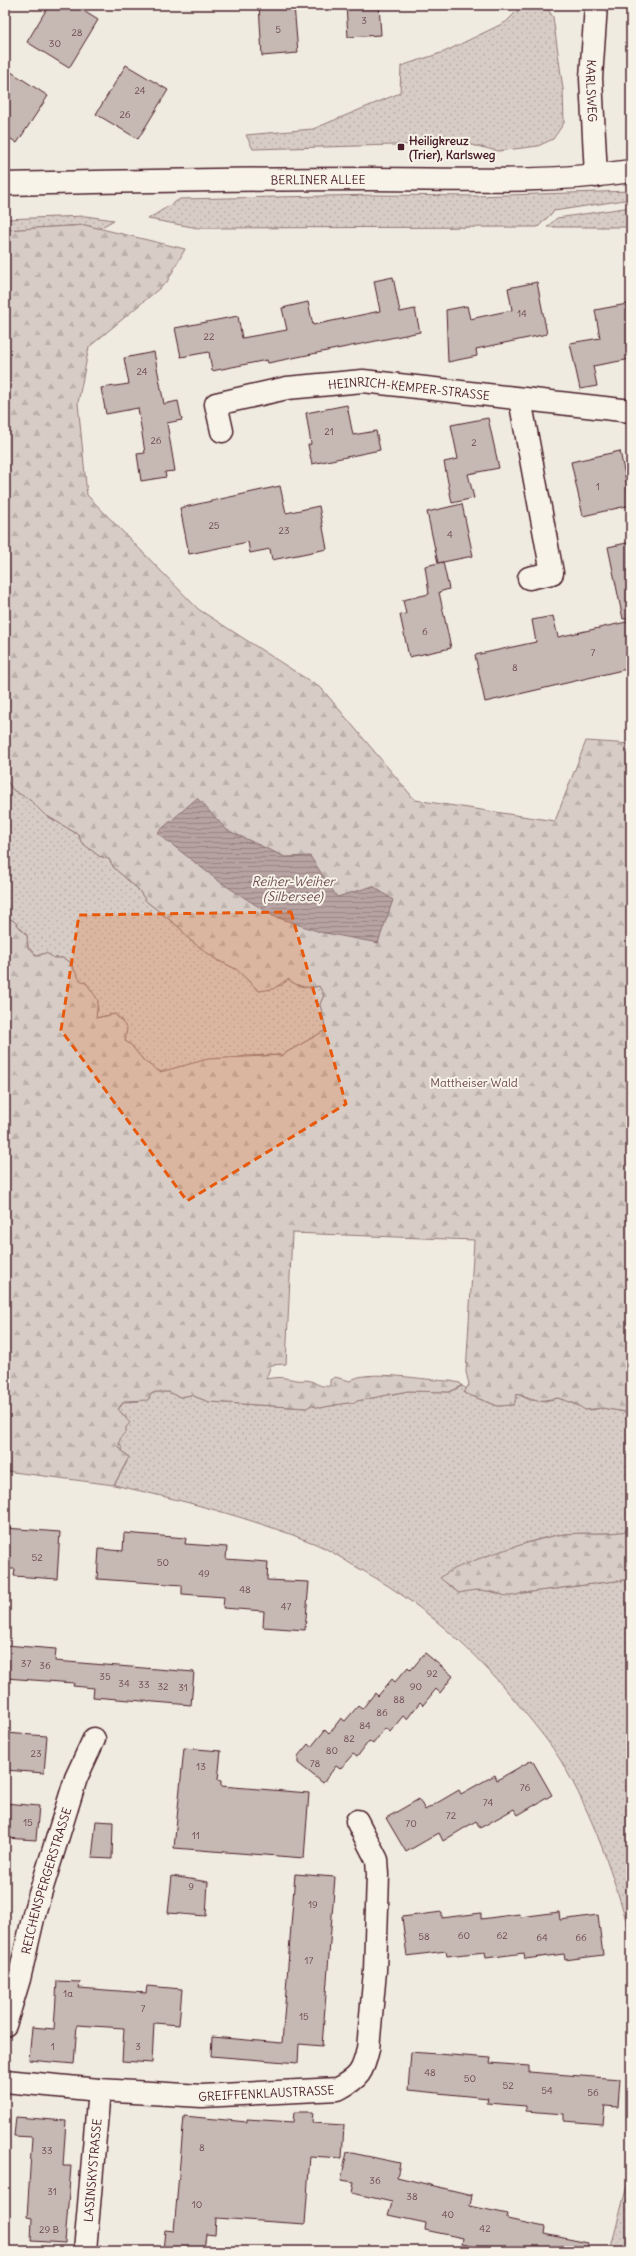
<svg xmlns="http://www.w3.org/2000/svg" width="636" height="2256" font-family="Delius,sans-serif">
<defs>
<pattern id="grass-dots" width="8" height="8" patternUnits="userSpaceOnUse"><rect width="8" height="8" fill="#d8cdc6"/><path d="M2 2h.1M6 6h.1" fill="none" stroke="#bbb0aa" stroke-width="1.8" stroke-linecap="round"/></pattern>
<pattern id="forest-firs" width="22" height="20" patternUnits="userSpaceOnUse"><rect width="22" height="20" fill="#d8cdc6"/><path d="M5 1l3.5 6h-7zM16 11l3.5 6h-7z" fill="#bbb0aa"/></pattern>
<pattern id="water-rules" width="6" height="5" patternUnits="userSpaceOnUse"><rect width="6" height="5" fill="#b7a4a2"/><path d="M0 2.5h6" fill="none" stroke="#978584"/></pattern>
</defs>
<rect width="100%" height="100%" fill="#f0ebe0"/>
<filter id="ink" filterUnits="userSpaceOnUse"><feTurbulence type="fractalNoise" baseFrequency=".025" numOctaves="2"/><feDisplacementMap in="SourceGraphic" scale="8" xChannelSelector="R" yChannelSelector="G"/><feConvolveMatrix kernelMatrix="1 2 1 2 8 2 1 2 1" color-interpolation-filters="sRGB"/></filter>
<g filter="url(#ink)">
<!-- grass -->
<g fill="url(#grass-dots)" stroke="#917678">
<path d="M523,5H545L553,17L563,89L564,123L553,139L538,146L498,151L463,143L253,149L246,135L313,129L400,93L401,66L444,52L506,22Z"/>
<path d="M631,191V199L554,211L538,227L198,228L148,219L180,199L375,195L477,196Z"/>
<path d="M631,207V227H547L557,218Z"/>
<path d="M85,216L114,220L98,229L85,225L5,230V219Z"/>
<path d="M5,778L13,790L30,800L44,814L79,835L81,842L99,856L109,859L114,868L138,889L146,901L180,928L190,940L217,960L236,969L259,991L282,985L288,979C297,987 309,989 319,986L324,995L320,1004L326,1030L282,1055L245,1056L160,1072L144,1061L131,1045L125,1041L122,1020L115,1014L95,1018L98,1008L87,984L80,980L69,961L62,958H54L46,953L36,956L28,948L27,935L14,921L5,917Z"/>
<path d="M462,1386L467,1389L464,1393L498,1406L514,1404L517,1394L530,1400L545,1401L558,1398L590,1410L602,1408L631,1413V1530C608,1536 582,1531 558,1535C517,1542 481,1562 446,1583L459,1593C468,1591 478,1589 488,1591C504,1594 505,1599 523,1593L631,1579V1938C614,1876 594,1817 561,1761C551,1744 538,1729 526,1714C476,1651 422,1602 351,1564C340,1557 328,1549 316,1544C252,1518 182,1500 114,1485L127,1462L119,1441L126,1427V1417L118,1410L124,1402L140,1401L155,1392H169L180,1397L191,1395L209,1402L306,1408L311,1405L319,1408L347,1403H355L357,1401L408,1391L449,1392Z"/>
<path d="M631,2170V2251H610Z"/>
</g>
<!-- forest -->
<g fill="url(#forest-firs)" stroke="#917678">
<path d="M85,225L185,249L167,282L89,347L78,403L87,495L198,609L322,689L415,800L555,821L586,741L631,744V1413L602,1408L585,1410L576,1404L558,1398L537,1401L517,1394L514,1405L498,1406L464,1393L469,1384L466,1372L474,1240L292,1233L286,1364L271,1365L266,1379C283,1376 282,1378 297,1380C302,1381 308,1379 313,1382C319,1385 322,1387 330,1386V1380L335,1377L350,1381C365,1368 429,1381 450,1381L460,1383L462,1386L449,1392L408,1391L357,1401L355,1403H347L319,1408L311,1405L307,1408L209,1402L191,1395L180,1397L169,1392H155L151,1394L148,1400L124,1401L118,1409L130,1423L126,1427V1432C120,1436 117,1444 121,1450C123,1452 127,1454 129,1457L114,1485L5,1471V917L14,921L27,936L28,948L33,951L36,956L46,953L54,958H62L69,961L80,980L87,984L98,1000L96,1018L115,1014L127,1028L125,1041L131,1045L144,1061L160,1072L208,1059L282,1055L326,1030L320,1004L324,995L319,986C309,989 297,987 288,979L273,989L259,991L236,969L217,960L190,940L180,928L146,901L138,889L114,868L109,859L99,856L81,842L79,835L44,814L30,800L13,790L5,778V230Z"/>
<path d="M631,1530V1579L523,1593C502,1600 504,1593 487,1591C477,1589 468,1591 459,1593L440,1578C453,1564 537,1539 558,1535C582,1531 608,1536 631,1530Z"/>
</g>
<!-- water -->
<path fill="url(#water-rules)" stroke="#8b6f72" d="M197,798L227,830L285,857L310,856L337,897L373,886L393,900L378,943L320,932L273,916L220,882L157,833Z"/>
<!-- building -->
<g fill="#c6b8b3" stroke="#4a1f2b">
<path d="M49,5H74L98,20L69,68L27,42Z"/>
<path d="M259,5H294L298,53L262,56Z"/>
<path d="M346,5H379L381,35L348,37Z"/>
<path d="M126,65L168,90L138,139L96,114Z"/>
<path d="M5,68L48,96L17,143L5,135Z"/>
<path d="M393,277L400,312L415,309L420,332L268,363L267,360L212,371L209,352L181,357L175,328L238,316L242,338L287,330L282,308L308,302L313,325L380,311L374,281Z"/>
<path d="M537,282L547,334L476,349L477,356L448,362L446,310L467,306L470,319L512,310L508,288Z"/>
<path d="M627,304L631,324V359L593,366L597,386L580,389L570,343L600,338L595,310Z"/>
<path d="M154,352L164,404L178,401L182,420L167,423L175,471L165,472L166,477L141,481L137,454L145,453L138,408L106,414L101,388L129,384L124,358Z"/>
<path d="M347,405L353,435L376,431L380,450L312,464L308,445L311,444L306,413Z"/>
<path d="M488,418L499,468L468,474L474,498L452,503L444,462L458,459L451,425Z"/>
<path d="M620,451L631,505L583,516L571,462Z"/>
<path d="M280,486L286,513L319,506L327,549L272,560L270,549L250,553L248,542L189,554L180,508Z"/>
<path d="M462,504L473,556L438,563L427,512Z"/>
<path d="M631,542V618L623,619L608,547Z"/>
<path d="M443,562L449,589L439,592L451,648L409,657L400,615L406,614L403,600L429,594L425,566Z"/>
<path d="M553,616L558,637L631,621V668L485,702L475,655L536,642L532,620Z"/>
<path d="M5,1528L60,1532L57,1579L14,1576L15,1569H5Z"/>
<path d="M124,1533L186,1538L185,1544L227,1547L226,1559L268,1562L267,1580L309,1582L305,1630L263,1627L264,1611L223,1608L224,1597L182,1594V1585L97,1579L99,1549L123,1551Z"/>
<path d="M5,1645L56,1649L55,1661L194,1672L191,1705L93,1697L94,1688L73,1686L74,1683L5,1678Z"/>
<path d="M425,1653L453,1676L440,1693L436,1689L423,1705L420,1702L407,1719L403,1716L390,1732L385,1728L373,1744L369,1741L357,1757L353,1754L340,1769L336,1766L323,1783L298,1763V1756L308,1744L311,1747L325,1730L329,1734L341,1718L345,1721L358,1706L362,1709L375,1693L378,1696L392,1679L395,1682L408,1667L411,1670Z"/>
<path d="M5,1733L47,1736L44,1773L5,1770Z"/>
<path d="M184,1748L221,1751L218,1780L221,1781V1786L309,1793L304,1858L174,1848Z"/>
<path d="M532,1760L552,1795L518,1815L514,1809L480,1828L476,1821L443,1841L439,1833L406,1852L386,1818L419,1799L425,1810L459,1790L461,1794L495,1775L497,1780Z"/>
<path d="M5,1803L39,1806L36,1840L5,1838Z"/>
<path d="M96,1821L113,1822L112,1859L92,1858Z"/>
<path d="M295,1874L335,1877L322,2046L299,2044L298,2063L211,2056L212,2037L282,2043Z"/>
<path d="M172,1876L208,1882L206,1916L168,1913Z"/>
<path d="M442,1912V1918L481,1913V1919L519,1914L520,1917L559,1912L560,1920L598,1915L603,1955L565,1960L564,1954L525,1959L524,1953L486,1958L485,1952L447,1956L446,1951L407,1956L402,1917Z"/>
<path d="M57,1981L80,1982L79,1988L146,1993L147,1986L182,1989L179,2025L154,2023L152,2063L122,2061L124,2028L77,2025L74,2064L29,2060L32,2027L54,2029Z"/>
<path d="M411,2052L491,2058L490,2063L529,2066V2072L620,2079L618,2107L605,2106L603,2124L564,2121V2114L526,2111V2106L487,2103L488,2098L408,2090Z"/>
<path d="M294,2112H313L312,2123L344,2125L342,2158L310,2156L305,2224L216,2218L215,2235L206,2234L204,2251H163L165,2230L174,2231L184,2116L247,2122V2119L293,2122Z"/>
<path d="M16,2117L66,2121L63,2166H71L65,2243L31,2241L32,2218L27,2217L32,2137L14,2136Z"/>
<path d="M347,2152L400,2163L397,2177L472,2195L470,2206L508,2214L507,2219L545,2227L544,2234L588,2243V2251H494L462,2244L463,2238L425,2230L426,2223L388,2215L392,2202L352,2193L354,2182L341,2180Z"/>
</g>
<g fill="none" stroke-linecap="round" stroke-linejoin="round">
<defs>
<g id="minor">
<path id="s1" d="M596,5L591,78L596,176"/>
<path id="s2" d="M5,184C127,181 248,179 370,179C457,179 544,184 631,171"/>
<path d="M520,399L552,573L529,578"/>
<path id="s3" d="M222,431L216,404L287,388L363,381L631,411"/>
<path id="s4" d="M5,2025L19,1979L35,1910L76,1778L94,1739"/>
<path id="s5" d="M5,2081L99,2090L202,2096L338,2089C359,2078 363,2072 368,2049L375,1971L378,1874L377,1860L357,1821"/>
<path id="s6" d="M85,2251L99,2090"/>
</g>
</defs>
<!-- minor casing -->
<use href="#minor" stroke="#4a1f2b" stroke-width="25"/>
<!-- minor -->
<use href="#minor" stroke="#f7f3e8" stroke-width="22"/>
</g>
</g>
<!-- marked area -->
<path fill="#e8590c" fill-opacity="0.2" stroke="#e8590c" stroke-width="3" stroke-dasharray="8 5" stroke-linejoin="round" d="M291,912L346,1104L187,1201L61,1030L79,915Z"/>
<!-- markers -->
<rect fill="#4a1f2b" stroke="#f7f3e8" stroke-width="1.5" x="397" y="143" width="8" height="8" rx="2"/>
<g text-anchor="middle" dominant-baseline="central" stroke-width="4" stroke-linejoin="round" paint-order="stroke">
<!-- number labels -->
<g font-size="10" fill="#69454d">
<text x="364" y="20">3</text>
<text x="278" y="29">5</text>
<text x="77" y="32">28</text>
<text x="55" y="43">30</text>
<text x="140" y="90">24</text>
<text x="125" y="114">26</text>
<text x="522" y="313">14</text>
<text x="209" y="336">22</text>
<text x="142" y="371">24</text>
<text x="329" y="431">21</text>
<text x="156" y="440">26</text>
<text x="474" y="442">2</text>
<text x="598" y="486">1</text>
<text x="214" y="525">25</text>
<text x="284" y="530">23</text>
<text x="450" y="534">4</text>
<text x="425" y="631">6</text>
<text x="593" y="652">7</text>
<text x="515" y="667">8</text>
<text x="37" y="1557">52</text>
<text x="163" y="1562">50</text>
<text x="204" y="1573">49</text>
<text x="245" y="1589">48</text>
<text x="286" y="1606">47</text>
<text x="26" y="1663">37</text>
<text x="45" y="1665">36</text>
<text x="432" y="1673">92</text>
<text x="105" y="1676">35</text>
<text x="124" y="1683">34</text>
<text x="144" y="1684">33</text>
<text x="163" y="1686">32</text>
<text x="416" y="1686">90</text>
<text x="183" y="1687">31</text>
<text x="399" y="1699">88</text>
<text x="382" y="1712">86</text>
<text x="365" y="1725">84</text>
<text x="349" y="1738">82</text>
<text x="332" y="1750">80</text>
<text x="36" y="1753">23</text>
<text x="315" y="1763">78</text>
<text x="201" y="1766">13</text>
<text x="525" y="1787">76</text>
<text x="488" y="1802">74</text>
<text x="451" y="1815">72</text>
<text x="28" y="1822">15</text>
<text x="411" y="1823">70</text>
<text x="196" y="1835">11</text>
<text x="191" y="1886">9</text>
<text x="313" y="1904">19</text>
<text x="464" y="1935">60</text>
<text x="502" y="1935">62</text>
<text x="424" y="1936">58</text>
<text x="542" y="1937">64</text>
<text x="581" y="1937">66</text>
<text x="309" y="1960">17</text>
<text x="68" y="1993">1a</text>
<text x="143" y="2008">7</text>
<text x="304" y="2016">15</text>
<text x="53" y="2046">1</text>
<text x="138" y="2046">3</text>
<text x="430" y="2072">48</text>
<text x="470" y="2078">50</text>
<text x="508" y="2085">52</text>
<text x="547" y="2090">54</text>
<text x="593" y="2092">56</text>
<text x="202" y="2147">8</text>
<text x="47" y="2150">33</text>
<text x="375" y="2180">36</text>
<text x="52" y="2191">31</text>
<text x="412" y="2196">38</text>
<text x="197" y="2204">10</text>
<text x="448" y="2214">40</text>
<text x="485" y="2228">42</text>
<text x="49" y="2229">29 B</text>
</g>
<!-- street labels -->
<g font-size="12" fill="#4a1f2b" stroke="#f7f3e8">
<text stroke="none"><textPath href="#s1" startOffset="86">KARLSWEG</textPath></text>
<text stroke="none"><textPath href="#s2" startOffset="313">BERLINER ALLEE</textPath></text>
<text stroke="none"><textPath href="#s3" startOffset="223">HEINRICH-KEMPER-STRASSE</textPath></text>
<text stroke="none"><textPath href="#s4" startOffset="150">REICHENSPERGERSTRASSE</textPath></text>
<text stroke="none"><textPath href="#s5" startOffset="262">GREIFFENKLAUSTRASSE</textPath></text>
<text stroke="none"><textPath href="#s6" startOffset="81">LASINSKYSTRASSE</textPath></text>
</g>
<!-- poi labels -->
<g font-size="12" font-weight="bold" fill="#4a1f2b" stroke="#f7f3e8" text-anchor="start">
<text x="409" y="140">Heiligkreuz<tspan x="409" dy="14">(Trier), Karlsweg</tspan></text>
</g>
<!-- park labels -->
<g font-size="12" fill="#6e4a52" stroke="#f7f3e8">
<text x="474" y="1082">Mattheiser Wald</text>
</g>
<!-- water labels -->
<g font-size="13" font-style="italic" fill="#704e55" stroke="#f7f3e8">
<text x="293" y="881">Reiher-Weiher<tspan x="293" dy="15">(Silbersee)</tspan></text>
</g>
</g>
<!-- margin -->
<rect width="636" height="2256" fill="none" stroke="#f7f3e8" stroke-width="20"/>
<rect x="10" y="10" width="616" height="2236" fill="none" stroke="#4a1f2b" stroke-width="1.5" filter="url(#ink)"/>
</svg>
